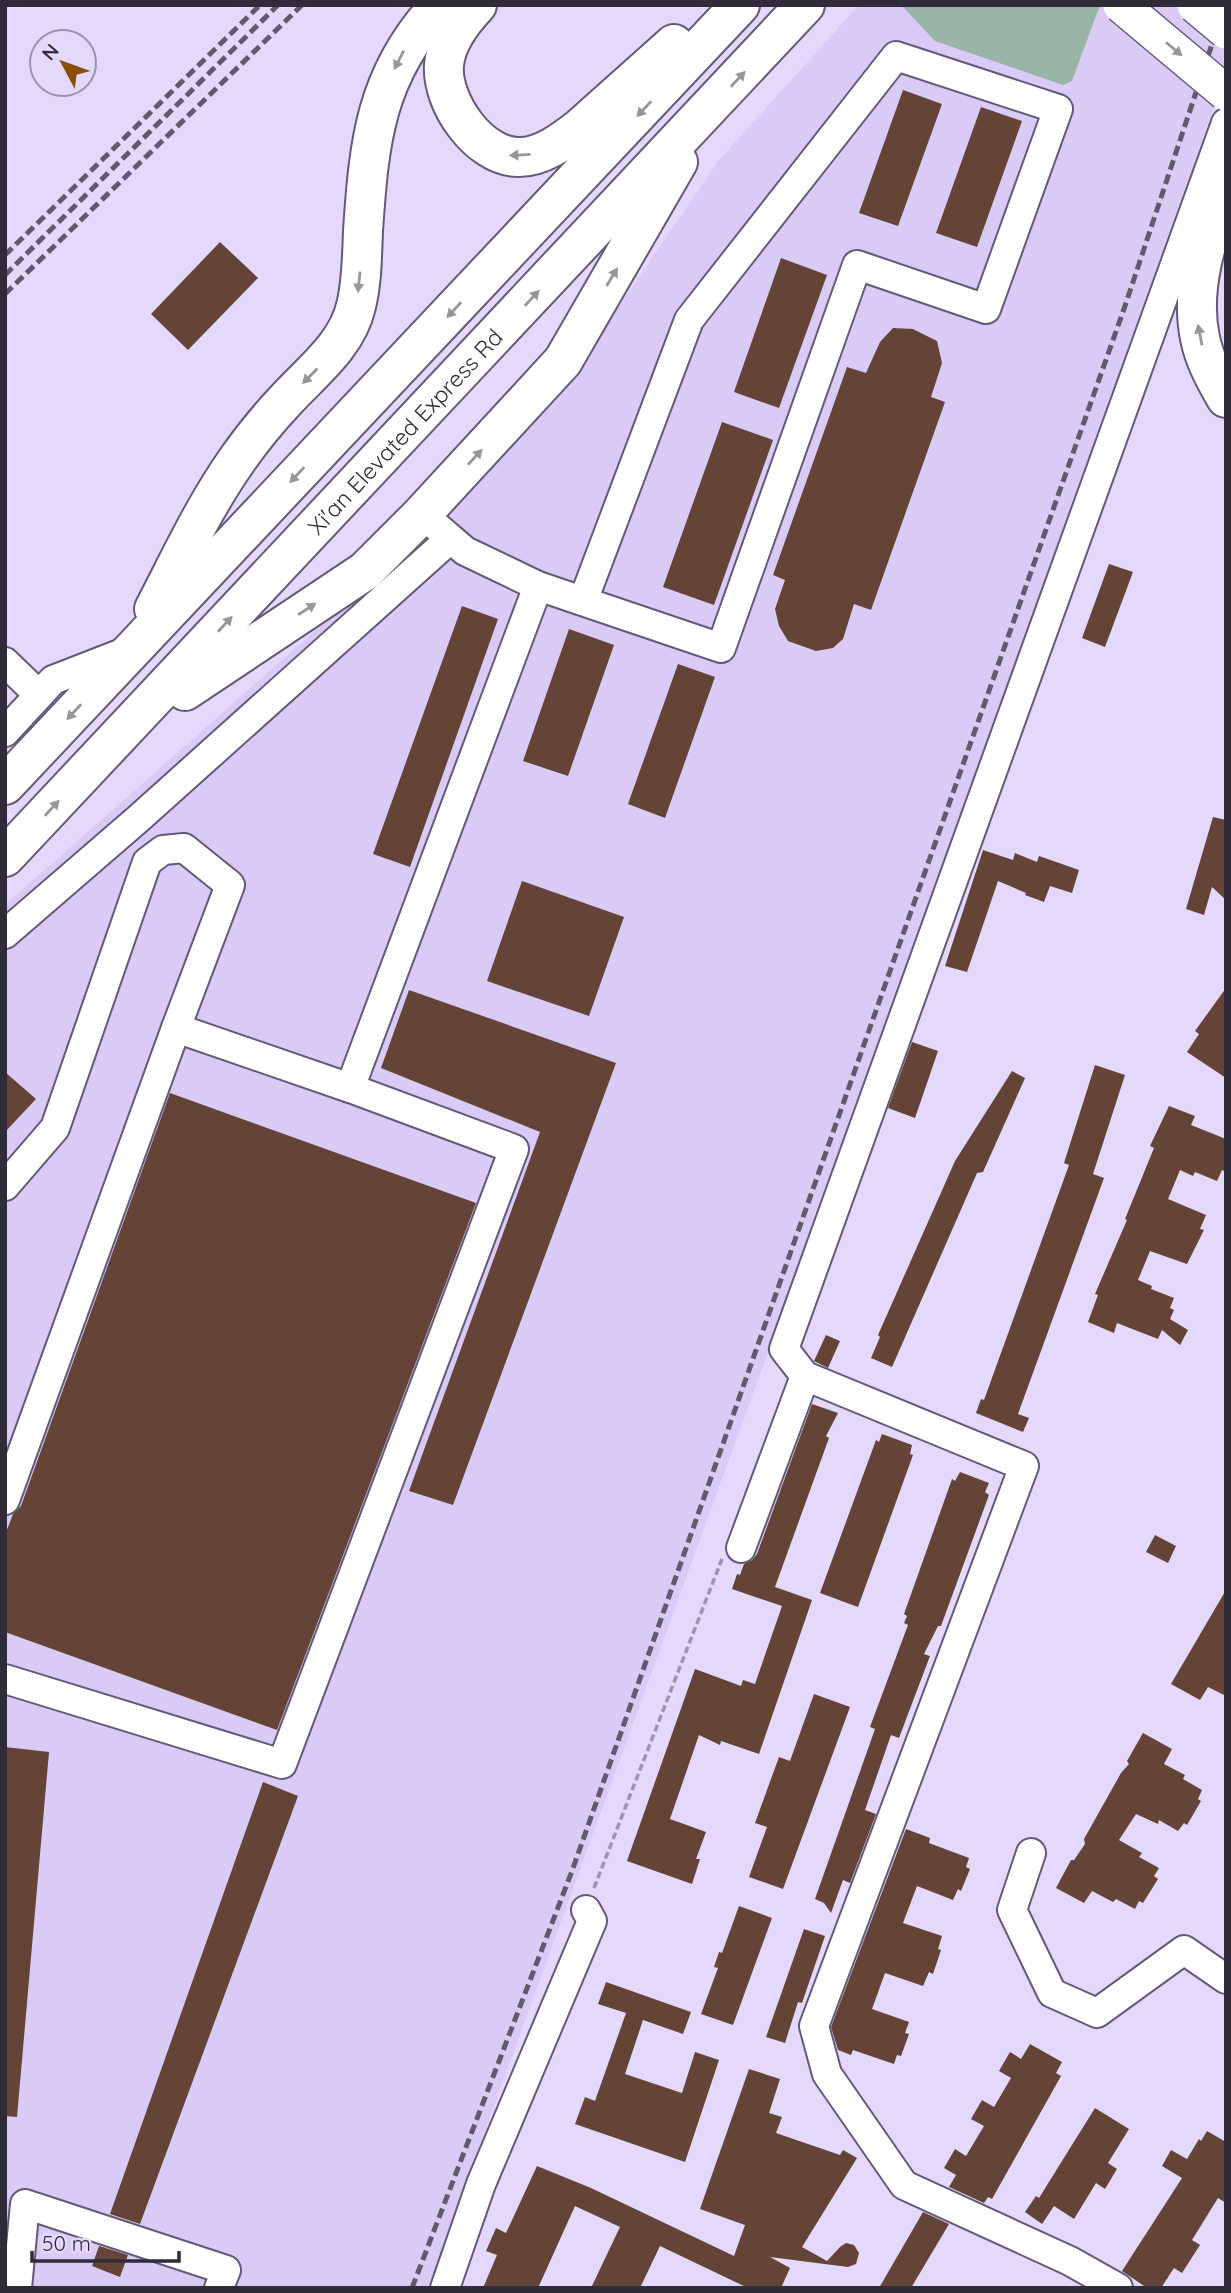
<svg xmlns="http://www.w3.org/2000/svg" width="1231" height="2293" font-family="Quicksand,sans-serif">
<rect width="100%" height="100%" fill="#e4d8fc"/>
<!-- built -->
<path fill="#dacbf6" d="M859,5H1226V73L771,1344L428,2288H5V905L316,630L592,346L719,160Z"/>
<!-- green -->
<path fill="#98b5a7" d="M901,5H1100L1072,81L1063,85L935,41Z"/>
<!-- building -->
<g fill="#644436">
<path d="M903,90L942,104L898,226L859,213Z"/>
<path d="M981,107L1022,121L977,247L936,233Z"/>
<path d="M220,242L258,278L188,350L151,314Z"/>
<path d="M781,258L827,275L779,408L734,392Z"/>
<path d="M893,328L913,329L937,341L942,363L931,397L945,402L871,610L854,604L843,639L833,648L816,651L788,641L779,626L775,609L785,580L773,575L847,367L866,373L880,342Z"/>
<path d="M722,422L773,440L714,605L663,587Z"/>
<path d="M1109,564L1133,572L1105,647L1082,638Z"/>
<path d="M462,606L498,619L410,867L373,854Z"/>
<path d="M569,629L614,645L568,776L523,761Z"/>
<path d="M678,664L715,677L665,818L628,804Z"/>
<path d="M1213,817L1226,820V900L1212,887L1204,915L1186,909Z"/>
<path d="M983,850L1013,860L1015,853L1037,862L1039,856L1079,870L1072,893L1050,886L1044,902L1025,895L1026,893L998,881L967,972L945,966Z"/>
<path d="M522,881L624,917L589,1016L487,981Z"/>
<path d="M1226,988V1078L1187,1052L1199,1034L1195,1031Z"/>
<path d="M409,990L616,1063L453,1505L409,1491L540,1132L381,1068Z"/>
<path d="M912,1042L938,1051L915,1118L888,1108Z"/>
<path d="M1095,1065L1125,1075L1093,1174L1104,1178L1018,1414L1029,1418L1023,1432L976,1413L981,1399L984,1400L1069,1165L1064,1163Z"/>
<path d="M1012,1071L1025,1078L983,1172L977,1173L892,1367L871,1358L880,1337L878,1335L955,1161Z"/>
<path d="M5,1072L36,1099L5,1132Z"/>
<path d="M170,1093L476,1203L277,1730L5,1632V1535L13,1514L21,1506Z"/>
<path d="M1169,1106L1195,1116L1191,1125L1226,1139V1172L1222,1170L1217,1181L1195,1172L1193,1176L1180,1170L1168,1199L1206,1215L1200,1229L1204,1230L1187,1264L1150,1251L1138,1280L1152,1286L1151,1289L1174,1298L1170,1308L1174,1310L1170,1319L1188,1330L1180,1345L1162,1330L1158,1339L1117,1323L1114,1333L1088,1322L1098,1295L1095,1294L1101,1280L1127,1220L1125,1219L1154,1148L1150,1146Z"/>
<path d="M826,1335L840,1341L828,1368L814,1361Z"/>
<path d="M812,1404L838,1413L826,1436L829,1438L775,1587L812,1600L759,1754L721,1741L720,1745L699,1735L670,1819L706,1832L696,1859H700L692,1884L627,1861L695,1669L741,1686L743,1680L755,1684L782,1606L732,1589L737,1574L740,1575L744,1564L752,1560L757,1554Z"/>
<path d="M882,1434L912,1445L910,1454L913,1455L858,1607L820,1593L876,1440L879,1442Z"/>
<path d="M960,1472L989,1483L985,1492L989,1495L941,1626H938L924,1654L930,1656L899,1738L891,1735L865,1810L876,1814L850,1883L843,1880L831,1913L824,1903L815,1899L875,1729L870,1727L908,1625L904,1623L907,1616L904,1614L952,1479L955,1481Z"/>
<path d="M1155,1535L1176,1546L1168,1563L1146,1552Z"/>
<path d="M1226,1590V1696L1208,1687L1200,1700L1171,1684Z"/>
<path d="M814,1694L850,1707L783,1889L749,1877L767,1827L755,1823L779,1757L790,1761Z"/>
<path d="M1143,1733L1172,1749L1164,1764L1185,1775L1183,1779L1202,1790L1198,1799L1201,1801L1187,1825L1184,1823L1178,1831L1159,1820L1158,1824L1136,1814L1119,1840L1142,1853L1139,1857L1159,1868L1154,1876L1158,1879L1143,1903L1139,1901L1135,1909L1116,1899L1113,1902L1092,1891L1084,1903L1056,1888L1071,1860H1074L1085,1844L1084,1839L1121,1773L1129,1764L1127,1761Z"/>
<path d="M5,1747L49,1752L17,2117L5,2116Z"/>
<path d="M263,1782L298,1796L140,2224L110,2214Z"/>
<path d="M906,1829L930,1838L929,1843L969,1858L966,1867L970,1869L961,1891L958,1889L953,1900L917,1886L903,1923L942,1936L938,1949L941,1950L933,1974L929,1972L923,1986L885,1973L872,2009L909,2022L905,2033L909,2034L901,2056L897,2055L894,2064L853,2050L851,2055L838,2050L831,2027Z"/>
<path d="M739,1906L772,1918L733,2025L701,2014L718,1968L714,1967L719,1952L722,1953Z"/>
<path d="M804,1929L825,1936L802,2003L798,2002L785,2043L766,2037Z"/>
<path d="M606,1982L691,2012L683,2034L643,2020L625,2074L682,2093L695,2052L719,2060L685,2162L575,2124L585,2097L595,2101L626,2013L598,2004Z"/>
<path d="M1030,2044L1062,2062L1056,2073L1061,2076L992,2199L988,2197L984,2203L949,2187L956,2175L944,2168L955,2149L966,2156L984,2126L971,2119L982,2100L994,2107L1011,2078L999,2071L1010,2052L1021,2059Z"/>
<path d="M749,2069L780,2079L769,2113L782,2117L776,2133L840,2155L843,2150L857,2158L802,2247L827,2261L840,2247L846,2243L854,2245L859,2253L856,2264L848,2267L770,2257L790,2268L781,2288H748L660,2246L640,2288H591L620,2227L575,2206L538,2288H483L497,2255L486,2251L496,2228L506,2233L537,2166L591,2188L734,2256L745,2225L700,2209Z"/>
<path d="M1095,2108L1129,2129L1108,2163L1117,2169L1105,2189L1096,2183L1074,2219L1054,2206L1042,2224L1025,2212L1036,2196L1039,2198Z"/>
<path d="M1207,2131L1226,2142V2203L1218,2198L1192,2240L1200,2245L1182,2273L1174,2268L1161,2288H1147L1122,2271L1182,2178L1162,2166L1171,2150L1187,2159L1199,2139L1201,2141Z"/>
<path d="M923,2212L949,2224L911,2288H879Z"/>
<path d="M99,2246L128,2255L120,2277L92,2266Z"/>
</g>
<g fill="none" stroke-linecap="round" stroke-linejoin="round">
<defs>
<g id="minor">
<path d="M422,514L465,551L538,586L721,648L857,265L986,309L1058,109L896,56L689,320L583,601"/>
<path d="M5,662L39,695"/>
<path d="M5,732L53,680L125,652"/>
<path d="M5,934L138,819L450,539"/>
<path d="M350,1088L538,586"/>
<path d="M5,1186L55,1128L147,862L163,850L184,848L230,885L176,1028L5,1500"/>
<path d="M741,1548L805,1376"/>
<path d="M5,1679L282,1764L514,1149L350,1088L176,1028"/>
<path d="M1031,1853L1012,1910L1052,1993L1097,2013L1184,1950L1226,1979"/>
<path d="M17,2288L25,2204L226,2270L219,2288"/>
<path d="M445,2288L481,2184L592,1921L586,1910"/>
<path d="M1118,2288L1070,2261L904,2185L827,2074L814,2026L1024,1466L805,1376L784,1349L1226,123"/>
</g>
<g id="highway">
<path d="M477,5C461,22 446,42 444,65C441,102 479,157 518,157C541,158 563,141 580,128L674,44"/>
<path d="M1226,184C1209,233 1189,286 1200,338C1204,359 1215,379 1226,398"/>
<path d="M154,609C180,559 204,507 237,460C251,440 267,420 284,402C310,373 347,346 356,306C362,282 362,256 363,231C369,142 375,74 440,5"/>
<path d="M185,691L365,571L422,514L563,361L678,162"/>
<path d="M5,785L740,5"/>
<path id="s1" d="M5,857L805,5"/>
</g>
</defs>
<!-- minor casing -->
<use href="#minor" stroke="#645978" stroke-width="32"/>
<!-- highway casing -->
<use href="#highway" stroke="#645978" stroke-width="42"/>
<!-- path -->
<path stroke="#9d93af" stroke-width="3.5" stroke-dasharray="7 3.5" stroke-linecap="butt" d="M594,1888L722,1559"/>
<!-- minor -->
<use href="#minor" stroke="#fff" stroke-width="28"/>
<!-- highway -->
<use href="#highway" stroke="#fff" stroke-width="38"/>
<!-- rail -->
<g stroke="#615a6e" stroke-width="5" stroke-dasharray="10 5" stroke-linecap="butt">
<path d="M5,255L260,5"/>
<path d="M5,275L278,5"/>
<path d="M5,294L302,5"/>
<path d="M412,2288L572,1871L1125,306L1225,5"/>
</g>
<defs>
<g id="major-bridge">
<path d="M1121,5L1226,93"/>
<path d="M1195,5L1226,31"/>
</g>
</defs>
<!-- major-bridge casing -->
<use href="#major-bridge" stroke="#645978" stroke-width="38" stroke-linecap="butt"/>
<!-- major-bridge -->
<use href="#major-bridge" stroke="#fff" stroke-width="35"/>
</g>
<!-- one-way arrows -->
<defs><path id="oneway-solid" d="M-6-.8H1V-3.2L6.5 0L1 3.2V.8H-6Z" transform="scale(1.75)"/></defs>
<g fill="#98959c">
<use href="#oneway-solid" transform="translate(1174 49) rotate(40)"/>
<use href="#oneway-solid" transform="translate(399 60) rotate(117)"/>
<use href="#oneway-solid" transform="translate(738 79) rotate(-47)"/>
<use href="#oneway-solid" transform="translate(644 109) rotate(133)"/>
<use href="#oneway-solid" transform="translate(520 155) rotate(177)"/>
<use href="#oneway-solid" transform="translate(612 277) rotate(-59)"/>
<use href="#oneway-solid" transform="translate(359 282) rotate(96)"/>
<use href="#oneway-solid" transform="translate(532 298) rotate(-47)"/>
<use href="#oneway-solid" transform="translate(454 310) rotate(133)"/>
<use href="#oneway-solid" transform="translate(1200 335) rotate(-101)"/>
<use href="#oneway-solid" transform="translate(310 376) rotate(135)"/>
<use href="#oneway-solid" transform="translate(475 457) rotate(-47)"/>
<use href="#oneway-solid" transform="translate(297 475) rotate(133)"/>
<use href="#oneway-solid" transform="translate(307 609) rotate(-33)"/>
<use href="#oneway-solid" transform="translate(225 624) rotate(-47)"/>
<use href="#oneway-solid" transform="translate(74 712) rotate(133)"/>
<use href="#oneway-solid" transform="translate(52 808) rotate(-47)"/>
</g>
<g text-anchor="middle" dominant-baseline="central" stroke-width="7" stroke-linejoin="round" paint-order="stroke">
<!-- street labels -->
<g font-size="23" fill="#302b39" stroke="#e4d8fc">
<text stroke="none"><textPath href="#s1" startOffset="584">Xi'an Elevated Express Rd</textPath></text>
</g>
</g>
<!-- border -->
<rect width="1231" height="2293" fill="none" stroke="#302b39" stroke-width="14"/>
<!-- north arrow -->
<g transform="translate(63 63) rotate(311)"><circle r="33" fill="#e4d8fc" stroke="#9c93ae" stroke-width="2"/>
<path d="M0-5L12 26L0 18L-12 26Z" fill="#884f02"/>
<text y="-10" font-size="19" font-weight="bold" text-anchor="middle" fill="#302b39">N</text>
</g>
<!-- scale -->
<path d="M32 2251v10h147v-10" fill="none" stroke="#302b39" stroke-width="3.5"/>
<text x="42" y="2251" font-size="21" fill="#302b39" stroke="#e4d8fc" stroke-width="5" paint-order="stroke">50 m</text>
</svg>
